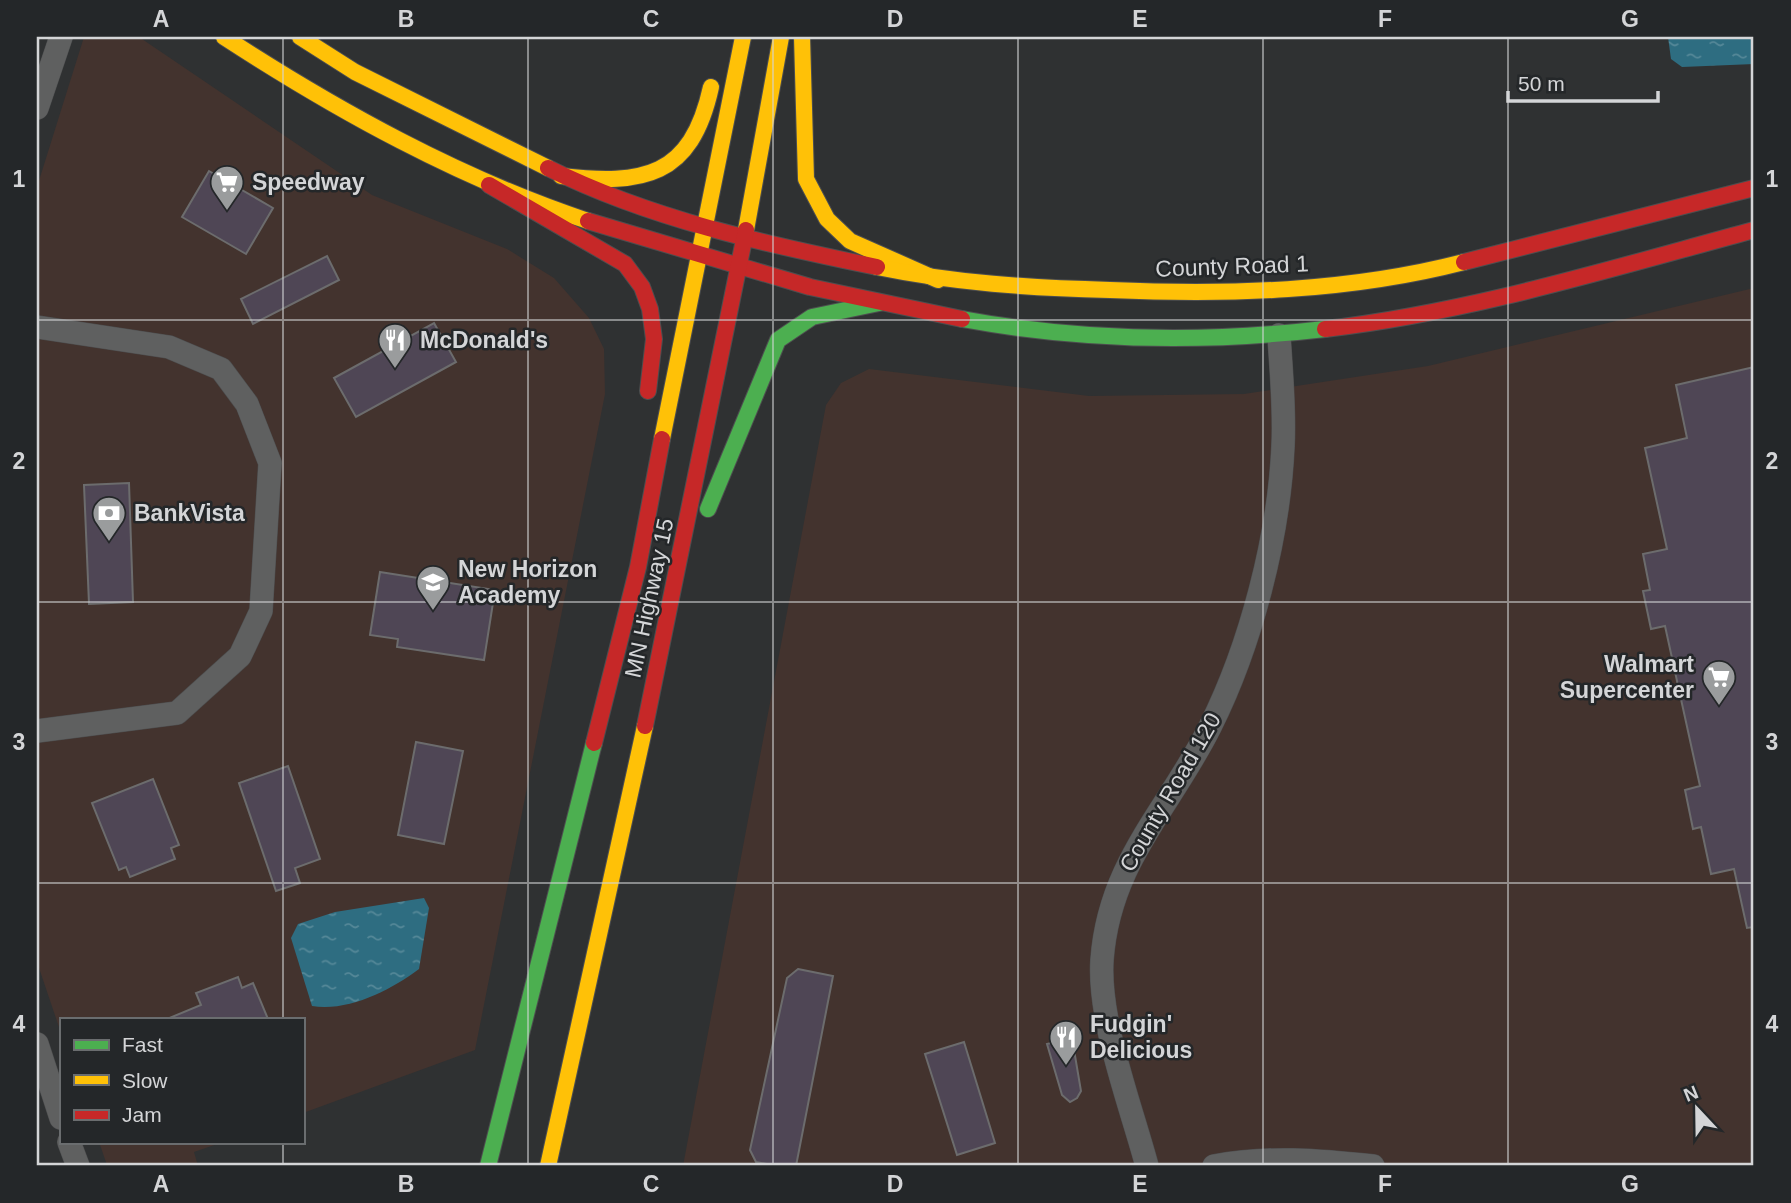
<svg xmlns="http://www.w3.org/2000/svg" width="1791" height="1203" font-family="Helvetica,sans-serif">
<defs>
<pattern id="water-ripples" width="26" height="14" patternUnits="userSpaceOnUse" patternTransform="scale(1.75)"><rect width="26" height="14" fill="#2e6d81"/><path d="M2 4q2-2 4 0t4 0M15 11q2-2 4 0t4 0" fill="none" stroke="#558898"/></pattern>
</defs>
<rect width="100%" height="100%" fill="#2f3132"/>
<!-- commercial -->
<g fill="#43332e">
<path d="M84,37H139L372,195L507,249L554,278L589,318L604,349L605,394L475,1050L303,1113V1019H61V1033L37,962V187Z"/>
<path d="M1754,288V1166H683L826,405L841,383L869,369L1089,396L1244,394L1428,366Z"/>
<path d="M99,1142H223L194,1152L198,1166H104L107,1165Z"/>
</g>
<!-- water -->
<g fill="url(#water-ripples)">
<path d="M1668,37H1754V64L1682,67L1671,59Z"/>
<path d="M424,898L429,908L419,969C391,990 348,1012 312,1006L291,938L298,924L335,912Z"/>
</g>
<!-- building -->
<g fill="#4f4655" stroke="#6c6c6d" stroke-width="2">
<path d="M209,171L273,208L246,254L182,217Z"/>
<path d="M327,256L339,280L253,324L241,299Z"/>
<path d="M434,323L456,362L356,417L334,378Z"/>
<path d="M1754,367V927L1747,928L1734,869L1711,874L1701,827L1693,829L1685,790L1700,786L1665,626L1651,629L1643,591L1650,590L1643,554L1667,549L1645,448L1687,438L1676,385Z"/>
<path d="M129,483L133,602L89,604L84,485Z"/>
<path d="M380,572L495,590L484,660L397,647L398,639L370,635Z"/>
<path d="M416,742L463,751L444,844L398,835Z"/>
<path d="M288,766L320,859L295,868L300,883L276,891L239,783Z"/>
<path d="M153,779L179,845L171,848L175,859L130,877L126,867L119,870L92,803Z"/>
<path d="M798,969L833,976L796,1166H777L756,1162L750,1150L787,978Z"/>
<path d="M238,977L242,988L253,983L268,1019H167L201,1005L196,993Z"/>
<path d="M1072,1038L1081,1091L1077,1098L1070,1102L1062,1095L1047,1044Z"/>
<path d="M964,1042L995,1143L957,1155L925,1054Z"/>
</g>
<g fill="none" stroke-linecap="round" stroke-linejoin="round">
<defs>
<g id="street">
<path d="M37,108L61,37"/>
<path d="M37,327L169,347L221,369L247,404L270,463L261,611L240,656L177,713L37,731"/>
<path d="M37,1044L61,1118"/>
<path d="M69,1142L78,1166"/>
<path d="M1147,1166C1131,1106 1098,1021 1102,960C1109,862 1169,809 1210,727C1251,645 1279,537 1283,446C1285,409 1281,371 1279,335"/>
<path d="M1214,1166C1268,1156 1318,1160 1373,1166"/>
</g>
<g id="fast">
<path d="M962,319C1081,341 1205,343 1325,329"/>
<path d="M708,509L778,340L812,317L879,303"/>
<path d="M488,1166L594,743"/>
</g>
<g id="slow">
<path d="M224,37C338,111 459,178 588,221"/>
<path d="M300,37L355,72L548,168"/>
<path d="M802,37L806,179L827,219L850,241L938,280"/>
<path d="M561,176C643,185 691,178 711,87"/>
<path d="M746,230L781,37"/>
<path d="M877,267C954,283 1031,288 1110,290C1228,295 1348,292 1464,262"/>
<path d="M662,439L743,37"/>
<path d="M548,1166L645,726"/>
</g>
<g id="jam">
<path d="M548,168C650,219 765,244 877,267"/>
<path d="M489,185L625,264L642,287L650,309L654,339L648,391"/>
<path d="M588,221L810,287L962,319"/>
<path d="M1464,262L1754,188"/>
<path d="M1325,329C1471,312 1613,268 1754,230"/>
<path d="M645,726L746,230"/>
<path d="M594,743L638,567L662,439"/>
</g>
</defs>
<!-- street casing -->
<use href="#street" stroke="#4d4e4f" stroke-width="24"/>
<!-- fast casing -->
<use href="#fast" stroke="#4d4e4f" stroke-width="18"/>
<!-- slow casing -->
<use href="#slow" stroke="#4d4e4f" stroke-width="18"/>
<!-- jam casing -->
<use href="#jam" stroke="#4d4e4f" stroke-width="18"/>
<!-- street -->
<use href="#street" stroke="#5f6060" stroke-width="23"/>
<!-- fast -->
<use href="#fast" stroke="#4caf50" stroke-width="16"/>
<!-- slow -->
<use href="#slow" stroke="#ffc107" stroke-width="16"/>
<!-- jam -->
<use href="#jam" stroke="#c62828" stroke-width="16"/>
</g>
<!-- grid -->
<path fill="none" stroke="#d4d5d7" stroke-width="2" stroke-opacity="0.55" d="M283,37V1019M528,37V1166M773,37V1166M1018,37V1166M1263,37V1166M1508,37V1166M37,320H1754M37,602H1754M37,883H1754M283,1142V1166"/>
<!-- icons -->
<defs>
<symbol id="supermarket-pin" viewBox="-11 -11 22 30"><path d="M0 17L-7.5 6A9.5 9.5 0 1 1 7.5 6Z" fill="#9a9c9d" stroke="#242729"/><path d="M-6-5.5h2.5l.6 2H6L4.5 2H-2.5L-4.4-4H-6ZM-1.5 3.2a1.3 1.3 0 1 0 .1 0ZM3 3.2a1.3 1.3 0 1 0 .1 0Z" fill="#fff"/></symbol>
<symbol id="restaurant-pin" viewBox="-11 -11 22 30"><path d="M0 17L-7.5 6A9.5 9.5 0 1 1 7.5 6Z" fill="#9a9c9d" stroke="#242729"/><path d="M-5-6h1v4h1v-4h1v4h1v-4h1v5L-1.5 .5V6h-2V.5L-5-1ZM5-6V6H3V1.5H1.5Q1.5-4 5-6Z" fill="#fff"/></symbol>
<symbol id="bank-pin" viewBox="-11 -11 22 30"><path d="M0 17L-7.5 6A9.5 9.5 0 1 1 7.5 6Z" fill="#9a9c9d" stroke="#242729"/><path d="M-6-4H6V4H-6ZM0-2.3a2.3 2.3 0 1 0 0 4.6a2.3 2.3 0 1 0 0-4.6Z" fill="#fff"/></symbol>
<symbol id="school-pin" viewBox="-11 -11 22 30"><path d="M0 17L-7.5 6A9.5 9.5 0 1 1 7.5 6Z" fill="#9a9c9d" stroke="#242729"/><path d="M0-5L7-2L0 1L-7-2ZM-4 1L0 2.5L4 1V4Q0 6-4 4Z" fill="#fff"/></symbol>
</defs>
<g fill-rule="evenodd">
<use href="#supermarket-pin" x="208" y="163" width="38" height="52"/>
<use href="#restaurant-pin" x="376" y="321" width="38" height="52"/>
<use href="#bank-pin" x="90" y="494" width="38" height="52"/>
<use href="#school-pin" x="414" y="563" width="38" height="52"/>
<use href="#supermarket-pin" x="1700" y="658" width="38" height="52"/>
<use href="#restaurant-pin" x="1047" y="1018" width="38" height="52"/>
</g>
<g text-anchor="middle" dominant-baseline="central" stroke-width="5" stroke-linejoin="round" paint-order="stroke">
<!-- poi labels -->
<g font-size="23" font-weight="bold" fill="#d4d5d7" stroke="#242729" text-anchor="start">
<text x="252" y="182">Speedway</text>
<text x="420" y="340">McDonald's</text>
<text x="134" y="513">BankVista</text>
<text x="458" y="569">New Horizon<tspan x="458" dy="26">Academy</tspan></text>
<text x="1694" y="664" text-anchor="end">Walmart<tspan x="1694" dy="26">Supercenter</tspan></text>
<text x="1090" y="1024">Fudgin'<tspan x="1090" dy="26">Delicious</tspan></text>
</g>
<!-- street labels -->
<g font-size="23" fill="#d4d5d7" stroke="#242729">
<text transform="translate(1232 266) rotate(-2)">County Road 1</text>
<text transform="translate(649 598) rotate(-78)">MN Highway 15</text>
<text transform="translate(1170 792) rotate(-60)">County Road 120</text>
</g>
</g>
<!-- border -->
<rect width="1791" height="1203" fill="none" stroke="#242729" stroke-width="77"/>
<!-- legend -->
<rect x="60" y="1018" width="245" height="126" fill="#242729" stroke="#6a6d6f" stroke-width="2"/>
<rect x="74" y="1040" width="35" height="10" fill="#4caf50" stroke="#6a6d6f" stroke-width="2"/>
<text x="122" y="1052" font-size="21" fill="#d4d5d7">Fast</text>
<rect x="74" y="1075" width="35" height="10" fill="#ffc107" stroke="#6a6d6f" stroke-width="2"/>
<text x="122" y="1088" font-size="21" fill="#d4d5d7">Slow</text>
<rect x="74" y="1110" width="35" height="10" fill="#c62828" stroke="#6a6d6f" stroke-width="2"/>
<text x="122" y="1122" font-size="21" fill="#d4d5d7">Jam</text>
<!-- north arrow -->
<g transform="translate(1697 1109) rotate(338)" stroke="#242729" stroke-width="5" paint-order="stroke">
<path d="M0-5L12 26L0 18L-12 26Z" fill="#d4d5d7"/>
<text y="-10" font-size="19" font-weight="bold" text-anchor="middle" fill="#d4d5d7">N</text>
</g>
<!-- scale -->
<path d="M1508 91v10h150v-10" fill="none" stroke="#d4d5d7" stroke-width="3.5"/>
<text x="1518" y="91" font-size="21" fill="#d4d5d7" stroke="#242729" stroke-width="5" paint-order="stroke">50 m</text>
<rect x="38" y="38" width="1714" height="1126" fill="none" stroke="#d4d5d7" stroke-width="2.5"/>
<g font-size="23" text-anchor="middle" font-weight="bold" fill="#d4d5d7">
<text x="161" y="27">A</text>
<text x="406" y="27">B</text>
<text x="651" y="27">C</text>
<text x="895" y="27">D</text>
<text x="1140" y="27">E</text>
<text x="1385" y="27">F</text>
<text x="1630" y="27">G</text>
<text x="19" y="187">1</text>
<text x="1772" y="187">1</text>
<text x="19" y="469">2</text>
<text x="1772" y="469">2</text>
<text x="19" y="750">3</text>
<text x="1772" y="750">3</text>
<text x="19" y="1032">4</text>
<text x="1772" y="1032">4</text>
<text x="161" y="1192">A</text>
<text x="406" y="1192">B</text>
<text x="651" y="1192">C</text>
<text x="895" y="1192">D</text>
<text x="1140" y="1192">E</text>
<text x="1385" y="1192">F</text>
<text x="1630" y="1192">G</text>
</g>
</svg>
